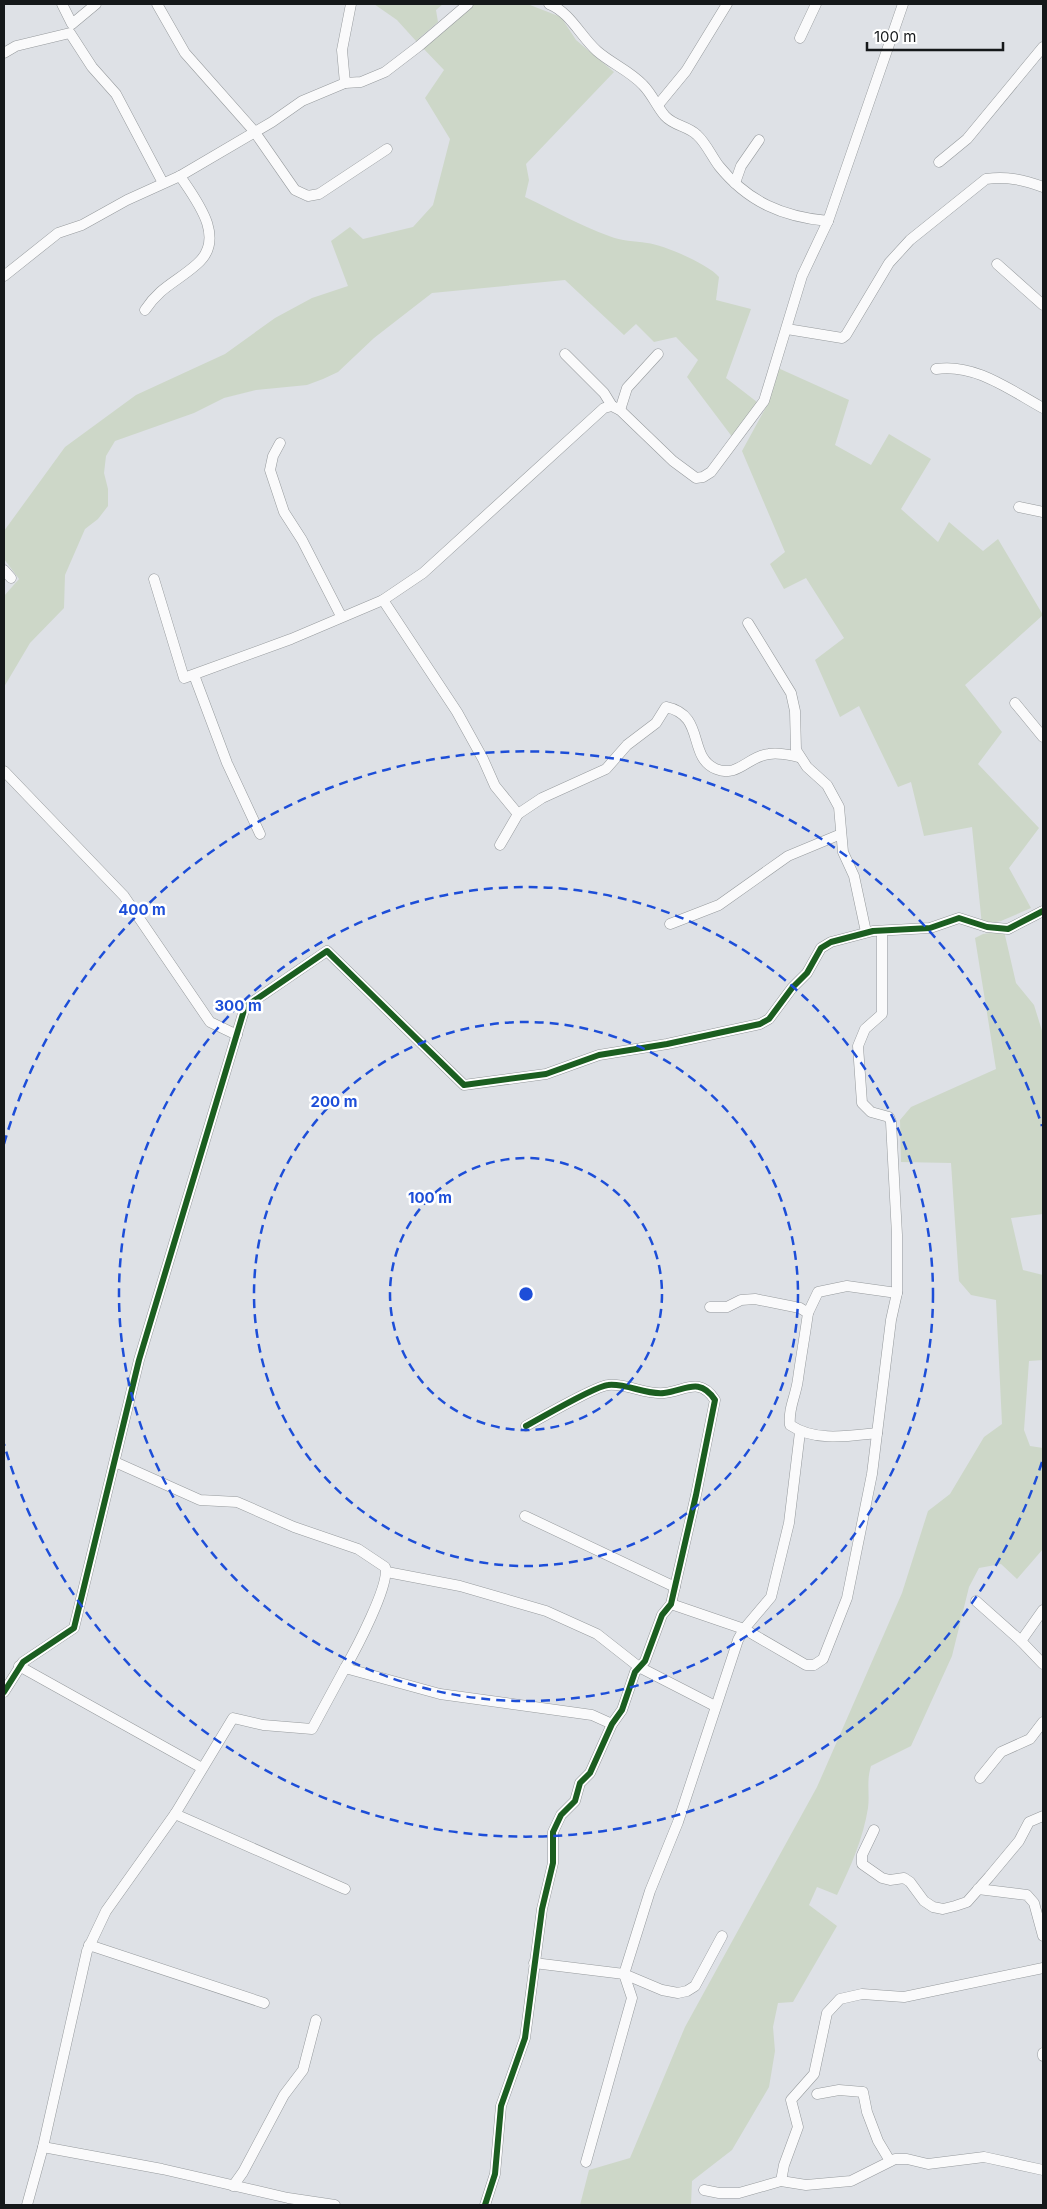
<svg xmlns="http://www.w3.org/2000/svg" width="1047" height="2209" font-family="Inter,sans-serif">
<rect width="100%" height="100%" fill="#dee1e6"/>
<!-- grass -->
<g fill="#cdd7c8">
<path d="M374,4H443L436,10L438,22L416,41L397,20Z"/>
<path d="M474,4L530,5L561,17L576,40L614,72L526,164L529,180L525,197C553,210 581,226 609,236C622,241 634,241 647,243C664,245 708,264 719,277L716,300L751,309L726,378L757,402L747,420L733,438L687,377L698,360L676,337L654,342L636,324L624,335L565,280L432,293L374,338L338,372L323,379L307,385L256,390L224,398L194,413L115,441L106,456L104,473L108,489V506L98,519L85,529L65,575L64,608L30,643L4,687V596L19,579L4,559V531L65,447L136,395L225,354L275,318L312,298L348,286L331,241L350,227L363,239L413,227L433,205L450,139L425,98L444,70L421,46Z"/>
<path d="M778,368L849,400L835,445L871,465L889,434L931,459L901,509L938,542L949,522L983,551L998,539L1043,615L965,685L1002,732L978,764L1039,828L1009,868L1031,908L1001,921L982,925L972,827L924,836L911,782L898,787L859,706L840,717L815,660L844,638L806,578L784,589L770,564L785,552L742,451L765,409Z"/>
<path d="M1004,931L1016,983L1034,1005L1043,1034V1214L1011,1218L1023,1270L1043,1275V1360L1029,1361L1024,1430L1030,1446L1043,1448V1549L1017,1579L1001,1564L979,1568L969,1587L952,1656L911,1746L871,1766C866,1783 870,1793 868,1808C863,1839 851,1866 837,1895L817,1887L809,1905L837,1926L793,2002L778,2003L773,2027L775,2051L769,2087L732,2150L692,2181L691,2205H580L589,2170L630,2158L685,2027L817,1787L902,1593L928,1511L950,1494L984,1437L1002,1424L996,1300L971,1295L959,1281L951,1163L901,1162L900,1120L911,1107L996,1069L975,938L983,934Z"/>
</g>
<g fill="none" stroke-linecap="round" stroke-linejoin="round">
<defs>
<g id="minor">
<path d="M62,4L72,24L96,4"/>
<path d="M157,4L185,53L254,131L295,190L308,196L319,194L387,149"/>
<path d="M549,4C570,12 581,37 597,51C612,64 630,71 643,85C652,94 657,107 665,116C674,126 688,126 697,135C706,143 712,157 719,166C748,202 783,217 828,221L903,4"/>
<path d="M800,38L816,4"/>
<path d="M4,53L16,46L70,33L92,67L116,94L163,183"/>
<path d="M345,83L342,50L351,4"/>
<path d="M658,105L686,71L727,4"/>
<path d="M939,162L967,139L1043,47"/>
<path d="M735,183L741,166L759,140"/>
<path d="M997,264L1043,305"/>
<path d="M4,276L58,233L82,225L127,200L180,176L272,122L302,101L345,83L361,82L385,72L419,46L468,4"/>
<path d="M145,310C161,286 177,282 197,264C227,238 196,200 180,176"/>
<path d="M787,329L842,338L846,335L889,263L910,240L986,179C1007,176 1024,180 1043,187"/>
<path d="M565,354L604,393L612,406"/>
<path d="M936,369C975,363 1010,390 1043,408"/>
<path d="M620,410L627,388L658,354"/>
<path d="M280,443L273,456L270,470L284,512L302,540L341,616"/>
<path d="M1019,507L1043,512"/>
<path d="M4,570L11,578"/>
<path d="M154,579L184,678L291,639L383,600L423,573L604,408L612,406L620,410L673,461L696,478L703,477L711,472L764,401L802,276L828,221"/>
<path d="M383,600L457,712L483,759L495,786L518,814"/>
<path d="M748,623L791,693L795,711L796,750L807,767L827,785L839,807L843,852L854,876L866,932"/>
<path d="M194,675L227,763L260,834"/>
<path d="M1015,703L1043,737"/>
<path d="M4,771L124,896L210,1022L237,1035"/>
<path d="M500,845L518,814L542,798L606,769L627,745L656,723L666,707C706,715 687,757 716,769C738,778 748,756 769,754C779,752 789,755 799,757"/>
<path d="M670,924L719,905L788,856L841,834"/>
<path d="M710,1307H727L741,1300L755,1299L800,1308L808,1313C805,1335 801,1357 798,1379C796,1396 788,1408 790,1425C815,1442 848,1436 877,1433"/>
<path d="M808,1313L818,1292L847,1286L897,1293"/>
<path d="M115,1462L200,1500L237,1502L294,1527L358,1549L385,1567C391,1583 355,1651 345,1668"/>
<path d="M525,1516L675,1587"/>
<path d="M387,1572L460,1586L546,1611L597,1634L639,1667L715,1706"/>
<path d="M976,1601L1021,1641"/>
<path d="M671,1604L744,1629L806,1665H814L823,1659L847,1598L872,1474L891,1320L897,1293V1235L891,1122L889,1117L871,1112L862,1103L858,1046L865,1029L882,1014V931"/>
<path d="M1043,1610L1021,1641L1043,1664"/>
<path d="M19,1666L202,1768"/>
<path d="M4,1692L23,1662L74,1628L139,1360L245,1007L327,951L464,1085L546,1074L599,1055L667,1044L760,1024L769,1019L792,988L807,973L821,948L831,942L873,931L930,928L959,918L987,927L1008,929L1043,911"/>
<path d="M980,1778L1001,1752L1030,1739L1043,1722"/>
<path d="M175,1814L345,1889"/>
<path d="M874,1830L862,1855V1864L882,1878L890,1880L904,1878L910,1882L924,1901L933,1907L943,1909L955,1906L967,1902L989,1877L1019,1841L1029,1822L1043,1816"/>
<path d="M978,1889L1027,1895L1034,1903L1043,1936"/>
<path d="M89,1945L264,2003"/>
<path d="M534,1963L624,1974L662,1990L678,1993L687,1991L695,1986L722,1936"/>
<path d="M1043,2053V2056"/>
<path d="M817,2094L839,2090L863,2092L867,2112L878,2141L890,2161"/>
<path d="M43,2147L162,2169L288,2198L335,2205"/>
<path d="M586,2162L632,1998L624,1974L650,1891L678,1822L738,1640L744,1629L771,1597L789,1523L800,1432"/>
<path d="M781,2181L784,2165L798,2127L791,2100L814,2074L827,2013L840,1999L862,1994L904,1997L1043,1968"/>
<path d="M233,2186L243,2172L284,2095L303,2070L316,2020"/>
<path d="M704,2190L719,2193H739L781,2181L806,2185L851,2181L895,2159H907L928,2164L984,2157L1043,2170"/>
<path d="M27,2205L43,2147L87,1951L106,1911L175,1814L233,1718L263,1725L312,1729L345,1668L440,1694L592,1715L612,1724"/>
<path d="M485,2205L495,2174L501,2106L525,2038L542,1909L553,1863V1832L561,1815L575,1801L580,1783L590,1773L612,1724L622,1710L635,1672L645,1661L662,1615L671,1604L696,1495L715,1400C699,1376 685,1391 664,1393C645,1395 627,1383 608,1385C595,1386 541,1418 526,1426"/>
</g>
</defs>
<!-- minor casing -->
<use href="#minor" stroke="#969a9d" stroke-width="11"/>
<!-- minor -->
<use href="#minor" stroke="#fafafb" stroke-width="10"/>
<defs>
<g id="cycleway">
<path d="M4,1692L23,1662L74,1628L139,1360L245,1007L327,951L464,1085L546,1074L599,1055L667,1044L760,1024L769,1019L792,988L807,973L821,948L831,942L873,931L930,928L959,918L987,927L1008,929L1043,911"/>
<path d="M485,2205L495,2174L501,2106L525,2038L542,1909L553,1863V1832L561,1815L575,1801L580,1783L590,1773L612,1724L622,1710L635,1672L645,1661L662,1615L671,1604L696,1495L715,1400C699,1376 685,1391 664,1393C645,1395 627,1383 608,1385C595,1386 541,1418 526,1426"/>
</g>
</defs>
<!-- cycleway casing -->
<use href="#cycleway" stroke="#fff" stroke-width="9"/>
<!-- cycleway -->
<use href="#cycleway" stroke="#1b5e20" stroke-width="6"/>
</g>
<!-- distance rings -->
<g fill="none" stroke="#1d4ed8" stroke-width="2.5" stroke-dasharray="9 6">
<circle cx="526" cy="1294" r="136"/>
<circle cx="526" cy="1294" r="272"/>
<circle cx="526" cy="1294" r="407"/>
<path d="M1042 1462A543 543 0 0 1 4 1444M4 1144A543 543 0 0 1 1042 1126"/>
</g>
<circle cx="526" cy="1294" r="8" fill="#1d4ed8" stroke="#fff" stroke-width="2.5"/>
<g font-size="15" text-anchor="middle" font-weight="bold" fill="#1d4ed8" stroke="#fff" stroke-width="5" stroke-linejoin="round" paint-order="stroke">
<text x="142" y="915">400 m</text>
<text x="238" y="1011">300 m</text>
<text x="334" y="1107">200 m</text>
<text x="430" y="1203">100 m</text>
</g>
<!-- border -->
<rect width="1047" height="2209" fill="none" stroke="#15181a" stroke-width="10"/>
<!-- scale -->
<path d="M867 42v8h136v-8" fill="none" stroke="#15181a" stroke-width="2.5"/>
<text x="874" y="42" font-size="15" fill="#15181a" stroke="#ffffff" stroke-width="4" paint-order="stroke">100 m</text>
</svg>
